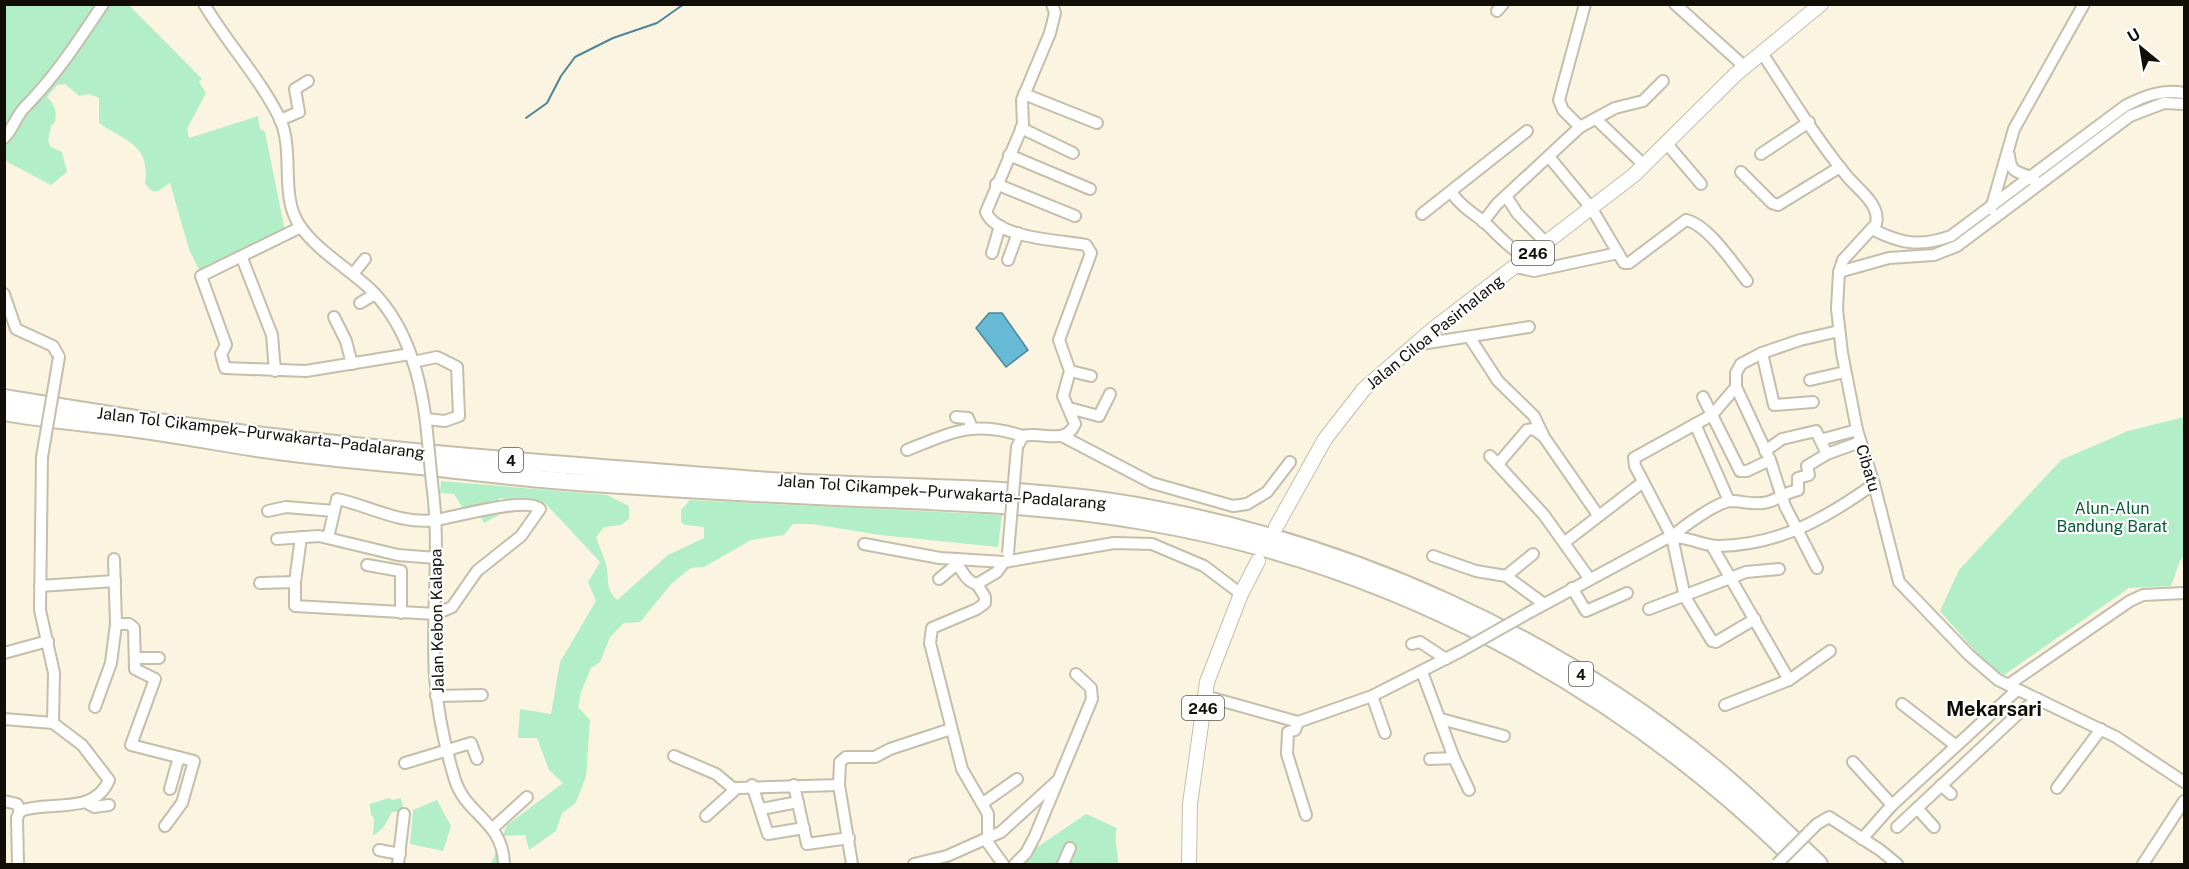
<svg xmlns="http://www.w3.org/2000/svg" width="2189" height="869" font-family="'Public Sans',sans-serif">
<rect width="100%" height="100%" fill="#faf4e0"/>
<!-- green -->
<g fill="#b2efc8">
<path d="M5,5H129L202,79L199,82L206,93L187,129L189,138L258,116L260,129L265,132L285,231L233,257L199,270L189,249L170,183L158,191H152L145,184C150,144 128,143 99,123V98L90,94L79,96L65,84L57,85L47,97C55,105 57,111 55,122L51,126L48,141L51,147L62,152L67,172L51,185L9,163L5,159Z"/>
<path d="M2184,417V558L2180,560L2171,586L2129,588L2004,675L1983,660L1940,611L1959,570L2061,460L2128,431Z"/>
<path d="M441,481L607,495L629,506V519L621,525L604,527L596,537C599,547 605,558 607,569C609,583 606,589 617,600L668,555L704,538V527L685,525L681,522V510L690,500L1002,515L998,547L880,535L812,524H793L784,535L751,540L704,567L691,568L672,583L640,622L624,623L610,637L600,662L591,668L581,692L578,707L590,720L586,777L575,804L562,813L556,831L529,850L525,835L503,836V864H491L507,825L563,783L549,770L537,738H518L520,709L551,714L560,662L596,601L588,582L600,562L545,503L499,498V515L484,523L475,507L464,510L454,494L440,493Z"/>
<path d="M389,798L392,800L401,798L404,811L392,812L383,828L373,836L374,818L371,815L370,804Z"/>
<path d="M437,800L451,826L443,851L410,844L413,810Z"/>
<path d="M1086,814L1117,828C1113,842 1119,851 1118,864H1021L1036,848Z"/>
</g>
<!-- water -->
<path fill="#66bad6" stroke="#4c8698" stroke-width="1.5" d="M989,313H1002L1028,350L1006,367L976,328Z"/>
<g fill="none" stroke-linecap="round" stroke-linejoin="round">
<!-- stream -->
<path stroke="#4c8698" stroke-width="2" d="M526,118L547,103L561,76L575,57L613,38L657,23L684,4"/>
<defs>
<g id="minor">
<path d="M204,4C227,43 260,78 280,119C295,152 279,196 300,226C318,251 346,267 368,287C408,324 422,380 427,432"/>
<path d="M1675,4L1745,67"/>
<path d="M1497,11L1503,4"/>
<path d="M1762,53C1789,94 1815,137 1846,175C1857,189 1881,204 1876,224L1843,260L1839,272L1837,309L1842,353L1857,430L1874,484L1899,582L1969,655L1998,680L2116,737L2184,782"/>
<path d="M1024,94L1097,123"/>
<path d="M1596,119L1644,165"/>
<path d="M280,120L299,112L295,89L308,81"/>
<path d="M1580,127L1563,110L1559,100L1585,4"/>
<path d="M1021,128L1073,153"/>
<path d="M4,138C13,129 16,116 25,107C55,77 79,40 103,4"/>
<path d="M1667,144L1701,184"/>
<path d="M1761,154L1809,122"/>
<path d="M1009,155L1090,189"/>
<path d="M2009,155C2011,178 2022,169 2035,181"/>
<path d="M1550,158L1592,209L1624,263H1629L1686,220C1708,225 1733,263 1747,281"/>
<path d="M1741,172L1772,203L1778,205L1840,167"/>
<path d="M996,184L1075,216"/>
<path d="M1451,192C1460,205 1471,212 1483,221C1499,235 1506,246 1527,259"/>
<path d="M1506,196L1517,213L1546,243"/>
<path d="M1991,209L2014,129L2084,4"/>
<path d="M1422,214L1527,131"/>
<path d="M1483,222L1497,204L1580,127L1615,108L1643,101L1663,81"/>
<path d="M301,227L201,276L226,345L221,354L225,368L306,371L410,354"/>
<path d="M1872,229C1901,244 1920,247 1951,236L2125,106C2144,96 2162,89 2184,93"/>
<path d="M992,253L1000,226"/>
<path d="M242,258L272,335L275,371"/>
<path d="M1008,260L1018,233"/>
<path d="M1516,267L1534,271L1618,253"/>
<path d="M1839,272L1889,258L1934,255L1957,246L2130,116L2164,103L2184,104"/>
<path d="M353,274L365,259"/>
<path d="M4,294L16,329L53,346L59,357"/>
<path d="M360,303L375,294"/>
<path d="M334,317L346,341L352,364"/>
<path d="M1470,338L1498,381L1534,416L1543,435"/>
<path d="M1415,345L1529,327"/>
<path d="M1762,353L1774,405L1813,402"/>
<path d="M413,362L437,357L457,367L459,416L445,421L426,419"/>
<path d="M1070,371L1091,376"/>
<path d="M1810,380L1845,372"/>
<path d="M1736,387L1712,415L1634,458L1635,466L1672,537L1685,597L1712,641L1716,642L1755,619"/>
<path d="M1703,397L1740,471H1747L1770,460"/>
<path d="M1069,408L1099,416L1110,394"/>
<path d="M956,417L968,418L972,428"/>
<path d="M1695,424L1729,501"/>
<path d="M1062,436L1152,483L1233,506L1247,504L1267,492L1290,462"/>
<path d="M1820,440L1857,430"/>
<path d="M1017,447L1023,436C1041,431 1066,446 1075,424L1063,396L1070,371L1059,340L1091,253L1086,245C1061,240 997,239 986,212L1023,125L1022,100L1050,33L1055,13L1052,4"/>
<path d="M907,450C953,432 973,420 1023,436"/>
<path d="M1765,451L1782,439L1816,431L1827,454"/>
<path d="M1490,456L1544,515L1589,578"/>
<path d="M42,457L40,610L54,673L53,723"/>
<path d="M1498,464L1527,430L1534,429L1544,437L1598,515"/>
<path d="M432,483C441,547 431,612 435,676C437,710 445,747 455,780C466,815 503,821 504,864"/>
<path d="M268,511L286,507L334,511"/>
<path d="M301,537L295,582V606L436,614L452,607L477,571L521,536L540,509C527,496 455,517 436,520C401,525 370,506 337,499L328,538"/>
<path d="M1672,537C1682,527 1717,502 1731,501C1744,501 1755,506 1768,502C1778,499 1787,492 1798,490V478L1809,475L1807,466L1827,454L1860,442"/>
<path d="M277,539L319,536L398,555L436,558"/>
<path d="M1565,542L1643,482"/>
<path d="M864,544L940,558L1004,562L1114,543L1152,544L1204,566L1241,594"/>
<path d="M1712,546L1789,680"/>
<path d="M1433,556L1476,571L1506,576L1544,604"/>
<path d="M958,559L957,564C963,572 967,582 977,584L985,597V603L977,609L932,628L930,643L962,769L988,814V836"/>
<path d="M367,565L401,571V613"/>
<path d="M1817,568L1785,506L1770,460L1736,387V373L1741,364L1762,353L1800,340L1839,331"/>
<path d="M1506,576L1533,554"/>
<path d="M939,579L957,564"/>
<path d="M260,583L295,582"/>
<path d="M977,584L997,572L1004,562"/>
<path d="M40,586L115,581"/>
<path d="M1572,588L1586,611L1627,593"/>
<path d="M1649,609L1746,572L1779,569"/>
<path d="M1530,612L1665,539C1683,533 1701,546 1719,546C1780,545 1826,518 1874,484"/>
<path d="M116,624H129L134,628L135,669L155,679L131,745L194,761L182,803L165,826"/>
<path d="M1412,644L1420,642L1446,659"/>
<path d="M4,653L48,641"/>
<path d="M136,658H159"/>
<path d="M1422,672L1454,758L1469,790"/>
<path d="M2008,685L2130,601L2143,595L2184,593"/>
<path d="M436,696L482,695"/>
<path d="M1205,696L1298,722L1372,696L1461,651"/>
<path d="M1372,696L1385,733"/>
<path d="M1902,704L1955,745"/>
<path d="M1725,705L1789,680L1830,651"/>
<path d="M95,707L111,663L116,624L114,559"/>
<path d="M4,719L53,723L82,745L109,780C94,816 49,800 20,811"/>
<path d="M1441,719L1504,736"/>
<path d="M1298,722L1295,730L1288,732L1287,754L1306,815"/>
<path d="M674,756L716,774L734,789"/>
<path d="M1430,759L1454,758"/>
<path d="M1853,762L1892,805"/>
<path d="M405,763L471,743L477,759"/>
<path d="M752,785L768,834L804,828"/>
<path d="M794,785L807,844L849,838"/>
<path d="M1941,785L1951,794"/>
<path d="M2057,788L2101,729"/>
<path d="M170,789L179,757"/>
<path d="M4,801L17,804L20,811"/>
<path d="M85,802L94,807L109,805"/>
<path d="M983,803L1017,779"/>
<path d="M1917,808L1934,827"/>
<path d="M761,809L798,802"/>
<path d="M706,816L737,788L839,785"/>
<path d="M1817,824L1829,817L1880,850L1897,864"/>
<path d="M1897,827L2020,712L2038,699"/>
<path d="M493,828L527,797"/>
<path d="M985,839L1003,864"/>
<path d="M1862,839L1892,805L2017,690"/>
<path d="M379,850L400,854"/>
<path d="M18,864L17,818L20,811"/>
<path d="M398,864L404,814"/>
<path d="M852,864L839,785L840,762L846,757H875L890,749L951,729"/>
<path d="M914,864L947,856L1001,832L1056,782"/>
<path d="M1015,864L1026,853L1035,836L1092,699L1091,688L1076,674"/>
<path d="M1063,864L1070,848"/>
<path d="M2143,864L2184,801"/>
</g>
<g id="major">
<path d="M1276,527L1325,439L1364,389L1433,329L1634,175L1736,74L1821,4"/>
<path d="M1189,864L1190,804L1207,682L1241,594L1258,561"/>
</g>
<g id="highway">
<path d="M4,398C97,413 189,428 282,438C435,456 589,467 743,479C876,490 1017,483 1148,508C1353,546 1550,634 1712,766C1750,797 1784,831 1819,864"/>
<path d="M4,412C49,420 93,423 137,429C184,435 231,445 278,451C329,458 379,462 430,467C484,473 537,480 591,483C680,489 769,494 858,498C953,502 1049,505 1143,521C1394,563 1620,686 1800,864"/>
</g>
</defs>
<!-- minor casing -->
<use href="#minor" stroke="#c4beab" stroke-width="14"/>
<!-- major casing -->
<use href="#major" stroke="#c4beab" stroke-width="16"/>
<!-- highway casing -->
<use href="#highway" stroke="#c4beab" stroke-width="20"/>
<!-- minor -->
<use href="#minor" stroke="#fff" stroke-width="10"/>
<!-- major -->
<use href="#major" stroke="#fff" stroke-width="14"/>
<!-- highway -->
<use href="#highway" stroke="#fff" stroke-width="16"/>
<defs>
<g id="minor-bridge">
<path d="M427,432L432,483"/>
<path d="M42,457L59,357"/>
<path d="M1008,553L1017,447"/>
<path d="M1461,651L1530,612"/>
<path d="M1777,864L1817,824"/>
</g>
</defs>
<!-- minor-bridge casing -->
<use href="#minor-bridge" stroke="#c4beab" stroke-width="14" stroke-linecap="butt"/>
<!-- minor-bridge -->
<use href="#minor-bridge" stroke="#fff" stroke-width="10"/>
</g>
<g text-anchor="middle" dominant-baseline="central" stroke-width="4.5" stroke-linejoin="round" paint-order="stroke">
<!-- shield labels -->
<g fill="#fff" stroke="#585651" stroke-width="1.5">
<rect x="1512" y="241" width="42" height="24" rx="4.5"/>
<rect x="499" y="448" width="24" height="24" rx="4.5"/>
<rect x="1569" y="662" width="24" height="24" rx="4.5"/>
<rect x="1182" y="696" width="42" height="24" rx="4.5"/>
</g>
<g font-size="15" font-weight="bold" fill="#100e07">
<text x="1533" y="253">246</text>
<text x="511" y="460">4</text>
<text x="1581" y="674">4</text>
<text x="1203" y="708">246</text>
</g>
<!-- street labels -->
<g font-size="16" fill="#100e07" stroke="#fff">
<text transform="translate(1435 332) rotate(-39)">Jalan Ciloa Pasirhalang</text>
<text transform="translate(261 433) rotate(7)">Jalan Tol Cikampek–Purwakarta–Padalarang</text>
<text transform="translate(1868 468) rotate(73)">Cibatu</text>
<text transform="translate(942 492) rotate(4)">Jalan Tol Cikampek–Purwakarta–Padalarang</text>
<text transform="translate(437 621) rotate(-91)">Jalan Kebon Kalapa</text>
</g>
<!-- park labels -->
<g font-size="16" fill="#055a34" stroke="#fff">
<text x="2112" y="508">Alun-Alun<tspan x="2112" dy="18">Bandung Barat</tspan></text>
</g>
<!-- quarter labels -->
<g font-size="20" font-weight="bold" fill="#100e07" stroke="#fff">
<text x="1994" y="709">Mekarsari</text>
</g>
</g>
<!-- border -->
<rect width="2189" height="869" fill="none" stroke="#100e07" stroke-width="12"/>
<!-- north arrow -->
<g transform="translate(2141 48) rotate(330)" stroke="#ffffff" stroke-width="4.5" paint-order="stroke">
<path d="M0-4.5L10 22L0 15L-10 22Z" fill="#100e07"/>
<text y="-9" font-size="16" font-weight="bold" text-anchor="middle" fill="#100e07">U</text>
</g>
</svg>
